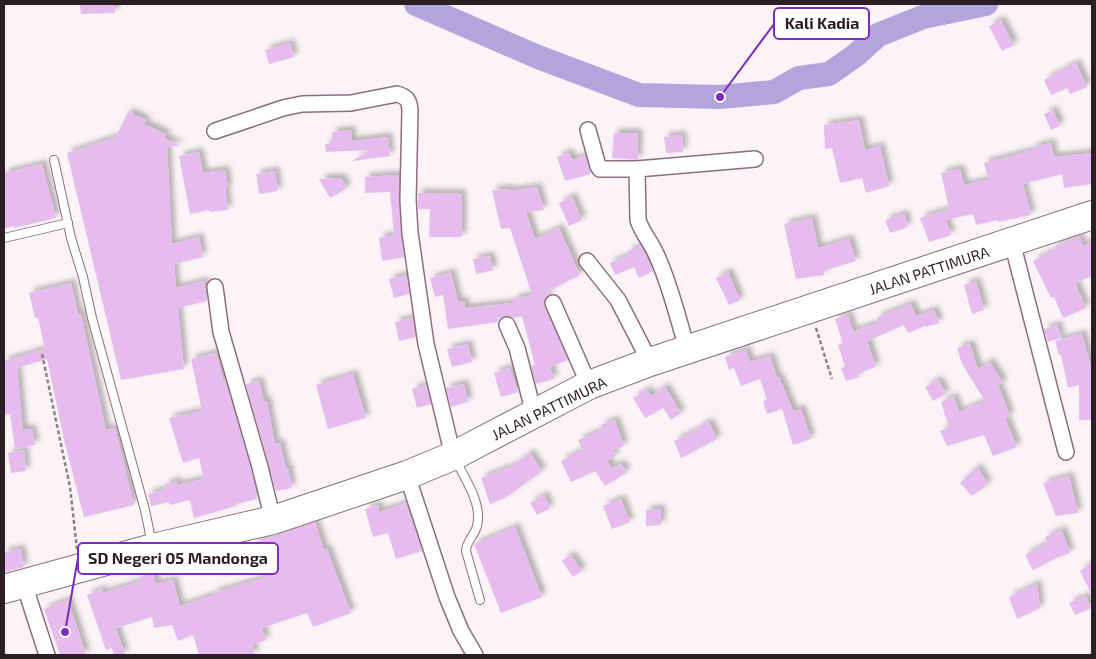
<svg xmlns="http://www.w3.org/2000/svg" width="1096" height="659" font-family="'Exo 2',sans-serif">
<defs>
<filter id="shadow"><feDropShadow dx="4.5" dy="-4.5" stdDeviation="2.5" flood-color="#0004"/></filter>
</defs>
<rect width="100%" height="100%" fill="#fbf3f7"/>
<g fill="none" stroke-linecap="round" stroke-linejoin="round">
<!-- river -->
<path stroke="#b2a4dd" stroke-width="24" d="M416,4L538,57L639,95L720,97L774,92L799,78L829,74L856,55L878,35L923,17L986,4"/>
</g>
<!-- building -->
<g fill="#e6bbed" filter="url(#shadow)">
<path d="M80,4H115V13L81,14Z"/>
<path d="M1001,20L1014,45L1002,51L989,26Z"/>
<path d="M290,43L294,57L269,64L265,50Z"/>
<path d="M1076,63L1087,87L1070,94L1067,88L1051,95L1044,80Z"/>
<path d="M1053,110L1060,126L1051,130L1044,114Z"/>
<path d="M128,112L146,120L144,124L166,134L164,138L180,146L167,147L172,244L199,237L203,257L174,264L176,288L204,281L207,301L178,308L184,369L121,380L67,153L116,137Z"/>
<path d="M859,120L865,150L880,146L889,186L866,193L862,178L840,183L832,148L825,149L824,125Z"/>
<path d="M351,130L352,141L388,137L390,156L352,161L370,150L326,152L325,144H332V132Z"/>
<path d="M614,133H638V160L612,158Z"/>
<path d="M682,135L683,152L666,153L664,137Z"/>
<path d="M1051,143L1054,157L1092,153V184L1064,188L1062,174L1023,184L1031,215L998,222L997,220L976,225L973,214L946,220L951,235L929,242L920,218L949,209L941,173L960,169L964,185L988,180L984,163L1034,150L1033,147Z"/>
<path d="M199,152L203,173L225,170L228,188H225L228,210L210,212L209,210L190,214L179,156Z"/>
<path d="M569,153L572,160L585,156L591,174L565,181L557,157Z"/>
<path d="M42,164L56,218L14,228V226L4,229V173Z"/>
<path d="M275,171L278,191L259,194L256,174Z"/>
<path d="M399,175V201L404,257L382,261L379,238L394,235L390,192L365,193V177Z"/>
<path d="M341,178L347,188L330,198L319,179Z"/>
<path d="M537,187L544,210L526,212L535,239L559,228L580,275L548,291L549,295L545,298L544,306L568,360L550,367L554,379L536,384L531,366L535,365L522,316L513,318L508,316L502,318L498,317L499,322L448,329L443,295L435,297L430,278L451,273L458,302L464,301L465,308L514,303L513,299L532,295L510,228L501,229L492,190L509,189L510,191Z"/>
<path d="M418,193L462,194V237H429L430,209H418Z"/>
<path d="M572,197L582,220L569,226L559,203Z"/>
<path d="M904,214L908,227L890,233L885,220Z"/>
<path d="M812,218L818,248L849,239L856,261L823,271L824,275L796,279L784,224Z"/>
<path d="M1079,236L1083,246L1092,242V276L1075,283L1086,308L1063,318L1054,297L1051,298L1033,261L1054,250L1053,248Z"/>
<path d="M641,246L653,271L639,278L634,267L615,275L610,263L629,255L627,252Z"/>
<path d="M490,256L493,270L476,274L473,259Z"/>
<path d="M728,272L740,300L729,305L716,278Z"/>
<path d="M407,275L409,294L394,298L389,279Z"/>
<path d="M976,281L984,310L972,314L964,285Z"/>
<path d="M71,283L78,314H81L106,430L115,428L134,505L84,517L64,440L47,359L17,368L23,430L32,429L35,445L15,449L10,414L4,415V361L45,349L38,318H35L29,293Z"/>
<path d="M911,304L916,316L934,310L939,323L925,327V326L908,333L904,325L867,341L876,367L858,373L859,377L846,381L841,368L845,367L838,345L843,344L835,319L848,315L853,331L879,323L877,317Z"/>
<path d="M413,318L416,337L399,341L395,322Z"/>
<path d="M1057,325L1061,338L1048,342L1044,329Z"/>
<path d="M1082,334L1091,367H1092V420H1079V385L1068,388L1061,355H1059L1055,341Z"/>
<path d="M468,344L472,362L452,367L447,349Z"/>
<path d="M970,344L978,369L990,362L1003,383L998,385L1010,416L1005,418L1017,447L993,456L984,435L947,446L940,431L949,428L941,402L954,397L959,412L985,401L962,364L957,348Z"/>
<path d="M746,350L750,362L770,356L777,378L779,377L793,411L801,409L811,439L793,445L782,409L767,414L763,401L767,400L760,379L741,386L734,368L729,370L725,357Z"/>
<path d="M216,353L223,379H225L251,469L257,499L236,504V506L194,518L190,500L170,505L169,502L151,506L148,494L166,489L165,484L176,481L177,485L204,479L199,458L183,463L169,418L202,411L191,359Z"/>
<path d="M510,368L518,392L501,397L494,373Z"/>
<path d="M353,374L366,418L328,429L316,385Z"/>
<path d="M938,380L946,394L933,401L925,387Z"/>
<path d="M259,381L264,401H267L275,444L280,443L286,469L288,468L292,488L276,491L246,384Z"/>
<path d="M464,384L468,402L451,407L446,388Z"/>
<path d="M426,385L431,404L417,408L412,389Z"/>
<path d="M665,387L681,413L671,420L663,408L645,418L633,398L647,390L651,396Z"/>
<path d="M615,420L624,446L612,450L616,455L607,461L612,468L621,464L627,472L605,486L595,471L571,482L561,461L582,450L578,440L602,430L601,425Z"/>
<path d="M709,422L717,439L681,458L674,441L699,429L698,427Z"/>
<path d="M24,450L26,471L11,473L8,453Z"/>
<path d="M530,453L542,471L505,498L490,504L481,478L513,466Z"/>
<path d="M977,467L988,484L972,496L960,483Z"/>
<path d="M1069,476L1078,513L1056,516L1043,483Z"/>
<path d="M544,495L550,508L537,515L530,503Z"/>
<path d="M621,499L630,522L612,529L603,506Z"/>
<path d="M406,503L422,551L396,559L388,533L373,537L365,509L378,505L379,512Z"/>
<path d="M661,509V525L646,526V510Z"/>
<path d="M315,522L324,550L327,549L351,613L313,627L307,613L262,628L266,640L252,645L255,655H199L193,635L178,641L172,625L154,628L152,617L116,628L125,655H114L112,648L106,650L87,595L102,589L103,593L141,581L140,577L153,573L156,584L173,580L180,606L214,595L213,593L267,577L254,543Z"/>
<path d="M515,527L542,597L501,613L474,544Z"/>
<path d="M1062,530L1070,553L1054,559L1033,570L1025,555L1047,543L1045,537Z"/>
<path d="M21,549L24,567L5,572L4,552Z"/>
<path d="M571,555L582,571L573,577L562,561Z"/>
<path d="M1092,562V595L1080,571Z"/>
<path d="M1037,584L1040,608L1017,619L1009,597Z"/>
<path d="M1086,596L1091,608L1075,615L1069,603Z"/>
<path d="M68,600L70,606L86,655H60L44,609Z"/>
</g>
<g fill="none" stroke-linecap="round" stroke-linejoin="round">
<defs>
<g id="lane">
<path d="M54,160L71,238L83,277L92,318L145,510L152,544"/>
<path d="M4,238L68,223"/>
<path d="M455,459C464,477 483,504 477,526C475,535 466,541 466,551L480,600"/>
</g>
<g id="street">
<path d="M588,130L598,166L600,169H637"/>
<path d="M215,131L283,108L302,104L351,103L397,94C407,97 409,100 410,110L408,200L410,233L426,344L453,456"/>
<path d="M1012,242L1066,452"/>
<path d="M587,261L618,300L650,362"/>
<path d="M215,287L221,332L226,349L260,467L273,520"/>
<path d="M553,303L589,385"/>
<path d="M507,325L517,348L534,414"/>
<path d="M688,351C678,320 670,283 656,254C651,242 642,233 638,220L637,169L755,159"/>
<path d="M407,475L447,597L461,631L475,655"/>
<path d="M24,584L47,655"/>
</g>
<path id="highway" d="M4,589L153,548L273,520L407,475L453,456L589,385L650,362L1092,215"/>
</defs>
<!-- lane casing -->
<use href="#lane" stroke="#8e6d7e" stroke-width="10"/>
<!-- street casing -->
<use href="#street" stroke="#8e6d7e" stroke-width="18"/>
<!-- highway casing -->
<use href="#highway" stroke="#8e6d7e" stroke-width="30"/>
<!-- path -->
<g stroke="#8c8187" stroke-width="2.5" stroke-dasharray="4 2.5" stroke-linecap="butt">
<path d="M816,328L832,379"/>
<path d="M42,354L70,487L77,549"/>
</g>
<!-- lane -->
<use href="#lane" stroke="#fff" stroke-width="8"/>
<!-- street -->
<use href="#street" stroke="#fff" stroke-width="15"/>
<!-- highway -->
<use href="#highway" stroke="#fff" stroke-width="28"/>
</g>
<g text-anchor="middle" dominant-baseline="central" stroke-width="4" stroke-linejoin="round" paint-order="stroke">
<!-- street labels -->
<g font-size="15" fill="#2c1e25" stroke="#fff">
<text transform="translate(929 270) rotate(-18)">JALAN PATTIMURA</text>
<text transform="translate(549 408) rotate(-26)">JALAN PATTIMURA</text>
</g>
</g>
<!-- callouts -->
<path fill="none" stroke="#7b2cbf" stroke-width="2" d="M720 97L774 24M65 632L78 558"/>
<g fill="#7b2cbf" stroke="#fff" stroke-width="2">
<circle cx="720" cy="97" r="5"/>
<circle cx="65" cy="632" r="5"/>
</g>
<g fill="#fff" stroke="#7b2cbf" stroke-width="2">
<rect x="774" y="8" width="95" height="31" rx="5"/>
<rect x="78" y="543" width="200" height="31" rx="5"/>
</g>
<g font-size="16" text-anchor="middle" font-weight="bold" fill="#2c1e25">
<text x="822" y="29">Kali Kadia</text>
<text x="178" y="564">SD Negeri 05 Mandonga</text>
</g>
<!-- border -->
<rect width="1096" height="659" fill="none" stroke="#2c1e25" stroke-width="10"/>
</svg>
